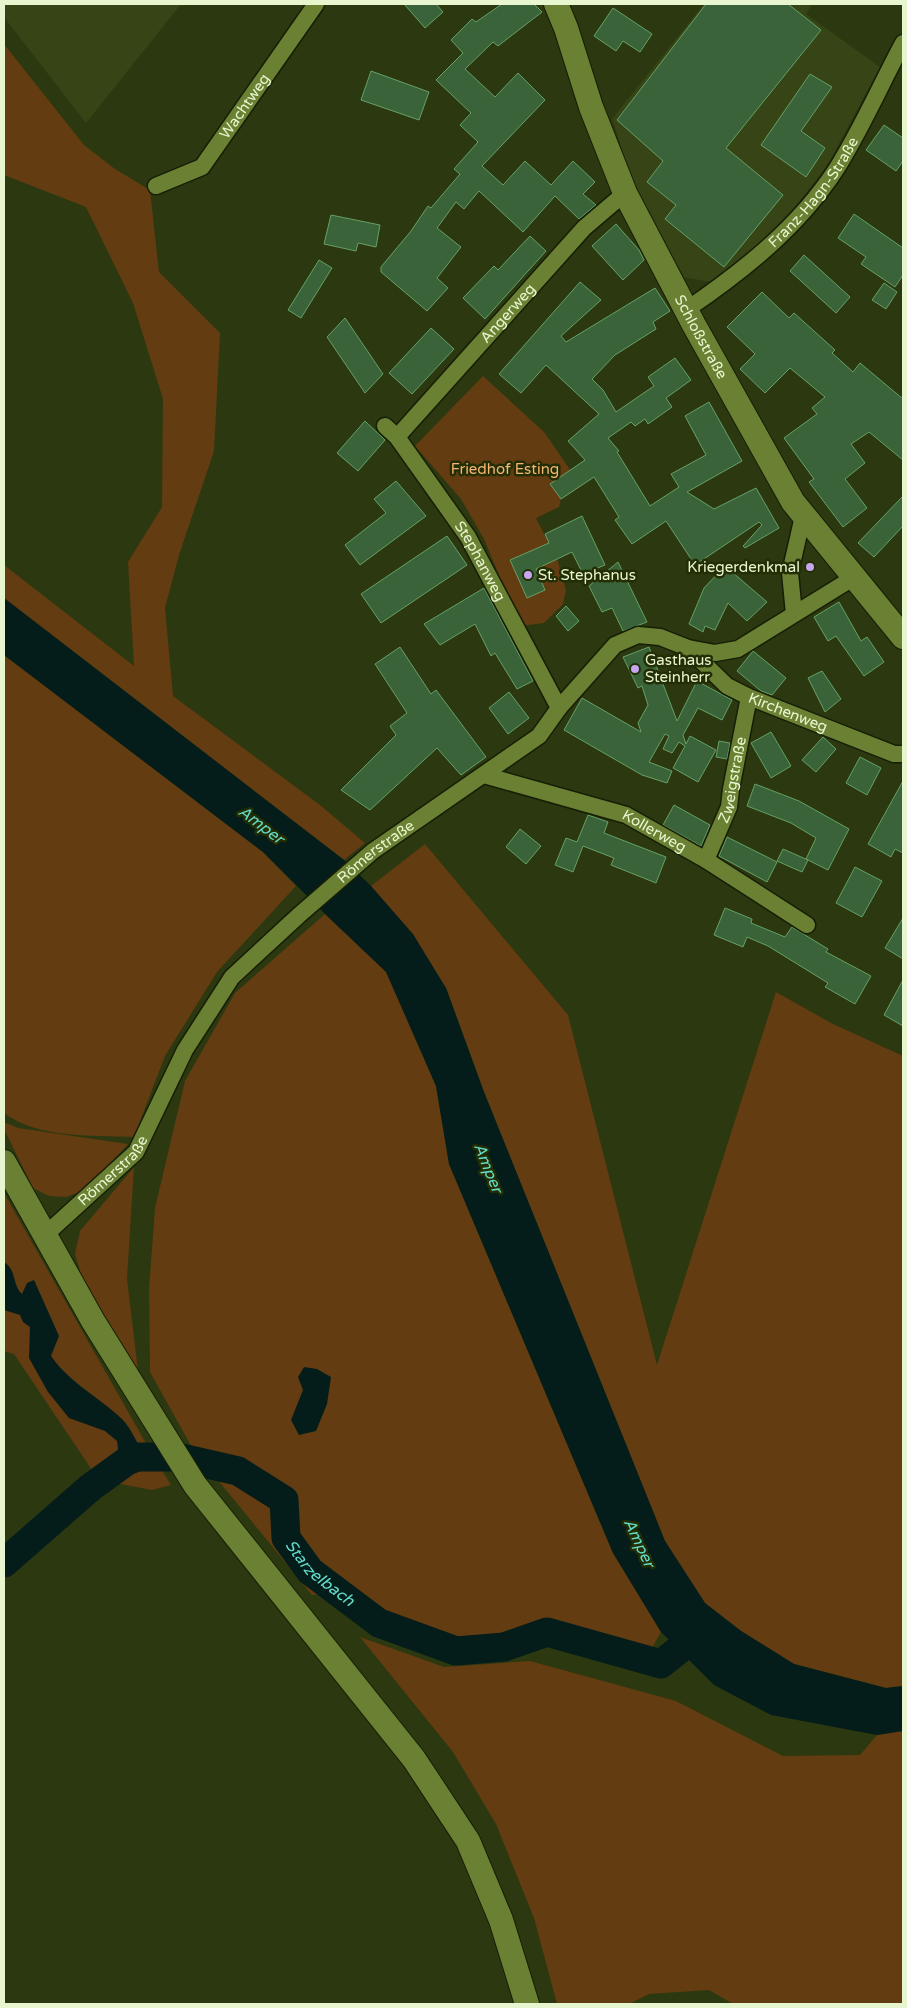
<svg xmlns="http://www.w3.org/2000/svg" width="907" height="2008" font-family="'Varela Round',sans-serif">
<rect width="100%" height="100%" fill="#2c380f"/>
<!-- built -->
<g fill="#374416">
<path d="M4,4H181L86,123L4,17Z"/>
<path d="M704,4H812L806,14L880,67L827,166L774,234L710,282L684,277L636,192L612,119Z"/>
</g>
<!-- green -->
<g fill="#633c11">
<path d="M4,44L84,145L115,169L150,190L159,272L220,333L214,451L179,555L165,608L173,696L320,805L365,843L344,860L4,598V565L134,666L128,562L162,507L163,399L133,303L86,207L4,175Z"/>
<path d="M483,376L545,433L581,486L561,499L559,507L536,518L557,559L566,590L563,604L544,623L520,626L484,539L461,499L415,446Z"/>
<path d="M4,655L263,852L296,886L217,972L165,1056L134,1137C92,1135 39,1139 4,1113Z"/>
<path d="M425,844L568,1015L657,1365L776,992L831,1023L903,1056V1686L886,1688L794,1664L741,1631L705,1603L665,1541L484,1092L446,988L371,886Z"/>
<path d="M325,914L387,972L436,1086L449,1164L613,1553L661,1632L652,1648L548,1622L499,1636L455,1640L382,1618L330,1594L312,1595L194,1451L150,1372L149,1289L155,1208L185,1081L235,993Z"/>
<path d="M4,1122L18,1128L128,1144L85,1190L66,1197L49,1196L33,1188L4,1129Z"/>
<path d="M134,1167L127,1279L139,1379L82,1277L75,1254L80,1231Z"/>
<path d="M4,1193L148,1447L96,1476L14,1354L4,1351Z"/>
<path d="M156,1461L171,1485L152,1490L110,1482Z"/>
<path d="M360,1637L444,1667L530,1661L676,1701L783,1756L860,1755L877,1735L903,1731V2004H733L709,1990L649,1994L629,2004H557L534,1918L496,1824L453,1752Z"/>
</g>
<!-- water -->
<g fill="#041d1a">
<path d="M4,598L344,860L371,886L413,934L446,988L484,1092L665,1541L705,1603L741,1631L794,1664L886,1688L903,1686V1731L877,1735L771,1715L714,1685L661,1632L613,1553L449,1164L436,1086L386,972L325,914L263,852L4,655Z"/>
<path d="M4,1262C17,1270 12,1285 22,1294L27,1283L34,1280L59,1336L51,1356C69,1382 97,1396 121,1418C133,1429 137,1447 149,1460L137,1464L105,1482L100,1476L119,1456L117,1441L105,1431L69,1418L48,1392L29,1358L30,1327L23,1322L20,1315L4,1310Z"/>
<path d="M304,1367L317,1369L331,1377L327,1404L316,1431L299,1435L291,1420L303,1390L298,1377Z"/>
</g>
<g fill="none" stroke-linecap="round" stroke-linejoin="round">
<!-- river -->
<path stroke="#041d1a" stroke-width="29" id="s1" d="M4,1563L91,1487L127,1461L137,1457H177L238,1471L284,1500L286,1538L310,1571L379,1623L456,1651L504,1647L547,1632L661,1664L696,1636"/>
</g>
<!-- building -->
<g fill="#3a6339" stroke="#66a165">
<path d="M404,4H436L443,12L425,28Z"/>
<path d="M502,4H534L542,12L498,46L493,42L465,69L495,97L518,73L545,100L482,166L503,185L525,161L551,185L573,161L595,182L583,194L596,205L579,219L555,196L523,232L479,191L464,209L456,202L437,228L461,247L437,278L448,288L427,311L381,272V267L411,231L428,206L431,208L460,174L454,169L478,142L460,125L471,113L436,80L463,53L451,40L472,19L476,22Z"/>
<path d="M706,4H788L821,30L726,148L783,195L724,267L665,219L676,205L647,182L663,161L617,120Z"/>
<path d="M613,8L652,34L640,52L623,41L616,51L594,36Z"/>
<path d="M371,71L429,92L419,120L361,100Z"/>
<path d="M810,74L832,87L801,131L825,148L806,177L761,145Z"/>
<path d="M884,125L903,138V161L896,171L866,150Z"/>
<path d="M854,214L903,248V275L895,287L861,264L866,257L838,238Z"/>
<path d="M331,215L380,225L376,247L358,243L356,251L324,244Z"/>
<path d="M616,224L639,250L644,260L623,280L592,246Z"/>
<path d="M530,236L546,251L485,319L463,298L494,266L498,270Z"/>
<path d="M804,255L850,297L836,313L790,271Z"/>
<path d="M319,260L332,268L301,318L288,310Z"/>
<path d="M580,282L601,300L561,336L566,342L655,288L670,311L653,322L656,329L615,355L592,379L603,390L616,412L654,386L648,377L675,358L691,380L666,398L672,407L648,424L645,419L635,426L631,422L608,438L619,451L617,452L650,506L679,487L671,474L706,455L685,416L709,402L742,461L687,492L714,509L756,488L779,528L745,548L743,546L762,525L759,522L695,565L666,521L632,544L615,520L619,517L594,477L561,499L550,484L585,460L568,441L599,414L546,365L521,393L499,374Z"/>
<path d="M884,283L897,292L886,309L872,300Z"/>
<path d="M762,292L789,318L794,313L835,350L832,353L853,372L860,363L903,399V460L869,432L851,444L865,463L845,479L867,508L843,527L809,482L814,479L784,438L817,414L812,408L825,397L790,368L765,393L740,369L755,354L727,327Z"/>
<path d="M345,318L383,374L365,393L327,337Z"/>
<path d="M431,328L454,349L412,394L389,373Z"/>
<path d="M365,421L385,440L358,471L337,453Z"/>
<path d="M396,481L426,516L360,565L345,545L386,513L374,499Z"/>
<path d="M903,496V526L874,557L858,543Z"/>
<path d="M582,516L605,565L583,574L572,552L536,569L545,590L527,598L510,560L549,543L545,534Z"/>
<path d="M447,536L467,565L381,623L361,594Z"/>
<path d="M618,562L647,622L623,631L612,608L602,612L589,586Z"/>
<path d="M725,566L767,602L747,621L728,603L715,630L705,626L703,632L689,624L704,588Z"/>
<path d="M484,588L533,681L517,689L495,653L491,656L475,624L440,645L424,624Z"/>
<path d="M839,602L861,641L867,637L884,662L864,676L836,636L828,641L814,617Z"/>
<path d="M566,606L579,621L568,631L556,616Z"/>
<path d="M400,647L431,694L436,690L486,757L461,775L437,748L370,810L341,790L396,735L390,726L407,713L375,664Z"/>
<path d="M649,647L677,721L697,681L732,700L722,720L698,708L683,735L686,744L690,736L716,750L698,782L673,768L685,746L679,742L672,753L663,749L669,736L665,734L649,762L672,771L667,783L642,775L564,730L582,698L641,732L638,723L648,705L642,686L638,688L623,657Z"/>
<path d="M753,651L786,678L772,695L761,691L737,671Z"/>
<path d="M822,671L841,699L825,712L808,678Z"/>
<path d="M509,692L529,718L508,734L489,708Z"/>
<path d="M771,732L791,766L771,778L751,743Z"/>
<path d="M823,737L836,749L816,772L802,760Z"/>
<path d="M719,741L730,743L727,759L716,757Z"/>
<path d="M860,757L881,768L867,795L846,783Z"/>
<path d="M903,781V853L895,849L891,857L868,844Z"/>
<path d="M755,784L799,801L849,829L828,870L806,859L816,838L791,823L747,806Z"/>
<path d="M674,805L710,825L701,846L663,825Z"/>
<path d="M588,815L608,822L604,833L666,857L656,883L611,865L614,858L583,846L573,872L555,865L566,838L577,842Z"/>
<path d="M520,829L541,846L526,864L506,847Z"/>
<path d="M727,837L777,862L767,882L719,856Z"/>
<path d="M783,849L808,860L802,872L777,861Z"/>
<path d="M855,867L882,881L862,917L836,903Z"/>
<path d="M725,908L752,919L751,923L785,937L792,927L828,949L826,952L871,976L855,1004L825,987L828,983L768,946L747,937L743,947L714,935Z"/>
<path d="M903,918V959L885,948Z"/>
<path d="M903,980V1026L884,1015Z"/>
</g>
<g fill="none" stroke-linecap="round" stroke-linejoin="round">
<defs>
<g id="street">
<path id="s2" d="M156,186L202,167L316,4"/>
<path id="s3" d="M686,310C743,271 799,227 837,168C862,128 881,84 903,43"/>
<path id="s4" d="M385,426L397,437L468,537L559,708"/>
<path id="s5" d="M397,437L584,228L625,193"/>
<path d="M794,614L790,573L803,516"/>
<path id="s6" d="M688,648L727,686L749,697L894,754H903"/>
<path id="s7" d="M484,775L626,815L706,860L807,925"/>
<path id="s8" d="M706,860L729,807L731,789L749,697"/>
<path id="s9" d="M45,1235L136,1152L185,1050L232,977L298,916L373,851L539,736L559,708L615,645L638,635L660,637L688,648L715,653L738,649L853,578"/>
</g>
<g id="secondary">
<path id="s10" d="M556,4L566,28L591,107L625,193L694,325L793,502L903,637"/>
<path d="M4,1162L93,1321L195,1485L414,1759L468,1841L501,1920L527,2004"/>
</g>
</defs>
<!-- street casing -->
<use href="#street" stroke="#171e06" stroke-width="19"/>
<!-- secondary casing -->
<use href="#secondary" stroke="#171e06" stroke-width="26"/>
<!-- street -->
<use href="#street" stroke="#6a8134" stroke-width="16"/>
<!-- secondary -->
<use href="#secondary" stroke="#6a8134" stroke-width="24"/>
</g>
<!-- markers -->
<g fill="#c6a6f0" stroke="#232e04" stroke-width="2">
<circle cx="810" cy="567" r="5"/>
<circle cx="528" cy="575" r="5"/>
<circle cx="635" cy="669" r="5"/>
</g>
<g text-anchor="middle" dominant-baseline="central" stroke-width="5" stroke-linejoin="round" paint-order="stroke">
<!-- street labels -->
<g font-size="15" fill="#e8f6cf" stroke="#232e04">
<text stroke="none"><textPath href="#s2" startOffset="124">Wachtweg</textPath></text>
<text stroke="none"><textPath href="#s3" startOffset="175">Franz-Hagn-Straße</textPath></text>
<text stroke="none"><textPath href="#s5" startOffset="166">Angerweg</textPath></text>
<text stroke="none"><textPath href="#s10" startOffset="364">Schloßstraße</textPath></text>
<text stroke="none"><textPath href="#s4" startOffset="166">Stephanweg</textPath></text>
<text stroke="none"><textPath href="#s6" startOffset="121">Kirchenweg</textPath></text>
<text stroke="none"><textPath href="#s8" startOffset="85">Zweigstraße</textPath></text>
<text stroke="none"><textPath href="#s7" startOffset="180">Kollerweg</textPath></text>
<text stroke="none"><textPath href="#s9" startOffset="514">Römerstraße</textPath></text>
<text stroke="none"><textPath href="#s9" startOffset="94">Römerstraße</textPath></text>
</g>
<!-- park labels -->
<g font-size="15" fill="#f6b475" stroke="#232e04">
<text x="505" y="469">Friedhof Esting</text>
</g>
<!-- poi labels -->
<g font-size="15" fill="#e8f6cf" stroke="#232e04" text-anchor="start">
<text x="800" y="567" text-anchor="end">Kriegerdenkmal</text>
<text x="538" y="575">St. Stephanus</text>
<text x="645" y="660">Gasthaus<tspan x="645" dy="17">Steinherr</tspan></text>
</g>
<!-- water labels -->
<g font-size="16" font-style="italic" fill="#63dccc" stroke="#232e04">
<text transform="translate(261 825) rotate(37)">Amper</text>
<text transform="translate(488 1168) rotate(68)">Amper</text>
<text transform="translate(639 1543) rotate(65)">Amper</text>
<text stroke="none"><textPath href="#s1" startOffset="415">Starzelbach</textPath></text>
</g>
</g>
<!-- border -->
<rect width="907" height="2008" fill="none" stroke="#e8f6cf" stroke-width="10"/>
</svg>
